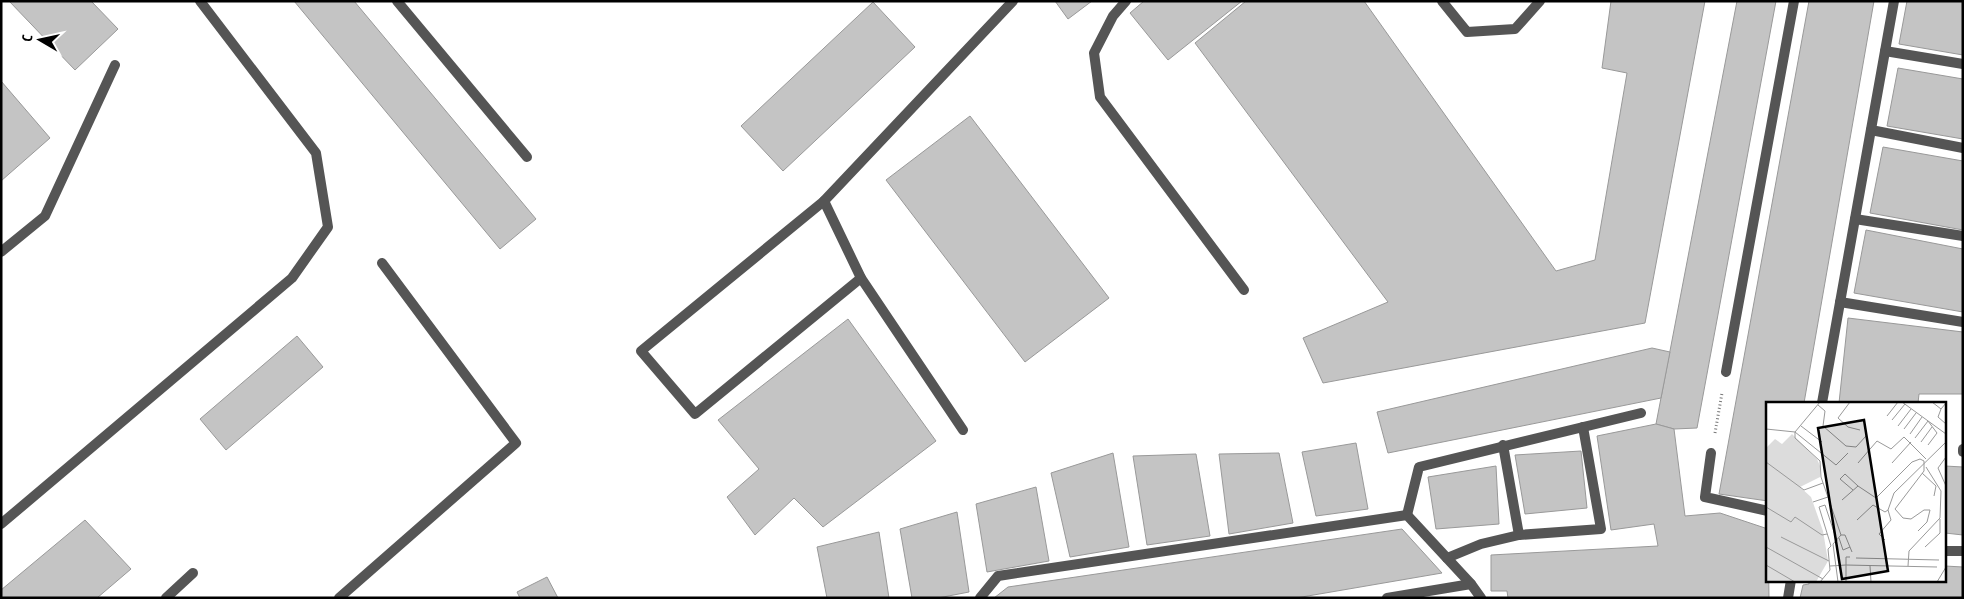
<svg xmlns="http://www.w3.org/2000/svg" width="1964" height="599" font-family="'PT Sans Narrow',sans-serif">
<rect width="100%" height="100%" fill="#fff"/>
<!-- building -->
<g fill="#c4c4c4" stroke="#999">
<path d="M9,1H91L118,29L75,70Z"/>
<path d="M294,1H354L536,219L500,249Z"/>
<path d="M1055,1H1092L1068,19Z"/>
<path d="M1144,1H1242L1168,60L1130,13Z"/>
<path d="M1246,1H1364L1556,271L1595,260L1627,73L1602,68L1611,1H1705L1645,323L1323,383L1303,338L1388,302L1195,43Z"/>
<path d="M1737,1H1776L1697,428L1674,429L1656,424Z"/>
<path d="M1809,1H1874L1804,403H1768V501L1719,494Z"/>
<path d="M1907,1H1963V55L1899,44Z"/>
<path d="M873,2L915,47L783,171L741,126Z"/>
<path d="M1898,68L1963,79V139L1887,126Z"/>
<path d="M1,81L50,138L1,181Z"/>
<path d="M970,116L1109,298L1025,362L886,180Z"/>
<path d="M1883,147L1963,161V230L1870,213Z"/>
<path d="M1866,230L1963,249V312L1854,293Z"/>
<path d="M1848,318L1963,332V394H1919L1918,403H1839Z"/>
<path d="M848,319L936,441L823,527L794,498L755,535L727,497L759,469L718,420Z"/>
<path d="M297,336L323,367L226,450L200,419Z"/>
<path d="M1652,348L1670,352L1661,398L1388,453L1377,412Z"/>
<path d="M1656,424L1674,429L1685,516L1720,513L1768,529L1769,598H1508L1507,591H1491V555L1658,546L1654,524L1611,530L1597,436Z"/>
<path d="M1356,443L1368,509L1316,516L1302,452Z"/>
<path d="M1581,451L1587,508L1525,514L1515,455Z"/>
<path d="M1113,453L1129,547L1070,557L1051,473Z"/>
<path d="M1279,453L1293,523L1229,534L1219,454Z"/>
<path d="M1196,454L1210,536L1147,545L1133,456Z"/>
<path d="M1496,466L1499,524L1436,529L1428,477Z"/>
<path d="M1945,466L1963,467V535L1945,533Z"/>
<path d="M1036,487L1049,561L987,572L976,504Z"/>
<path d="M957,512L969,592L938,598H912L900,529Z"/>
<path d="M85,520L131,569L97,598H1V590Z"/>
<path d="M1402,529L1442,573L1296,598H994L1008,587Z"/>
<path d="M879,532L889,598H827L817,547Z"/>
<path d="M1945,566L1963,567V598H1800L1803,585L1809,584V580H1945Z"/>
<path d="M547,577L558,598H520L517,592Z"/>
</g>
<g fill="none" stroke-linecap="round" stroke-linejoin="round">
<!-- path -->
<path stroke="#777" stroke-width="3" stroke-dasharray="1 2.5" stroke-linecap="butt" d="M1715,433L1722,393"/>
<!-- service -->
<g stroke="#555" stroke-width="10">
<path d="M397,1L527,157"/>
<path d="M1126,1L1113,16L1094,53L1100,97L1244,290"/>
<path d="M1442,1L1467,32L1515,29L1540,1"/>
<path d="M1885,51L1963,64"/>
<path d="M1871,130L1963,148"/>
<path d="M824,201L641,351L695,414L861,278"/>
<path d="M1855,219L1963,236"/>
<path d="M1,252L45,216L115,65"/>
<path d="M1840,302L1963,322"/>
<path d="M1726,372L1794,1"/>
<path d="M1822,403L1894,1"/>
<path d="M963,430L861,278L824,201L1013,1"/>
<path d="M1503,445L1519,535"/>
<path d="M1963,449V452"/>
<path d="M1711,453L1705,497L1768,511"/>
<path d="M1407,515L1419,467L1641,413"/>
<path d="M1,524L292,278L328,227L316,153L200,1"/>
<path d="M1945,551H1963"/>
<path d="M1447,558L1481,544L1519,535L1601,529L1583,427"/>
<path d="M166,598L193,573"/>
<path d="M339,598L516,443L382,263"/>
<path d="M980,598L998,576L1407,515L1471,584L1481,598"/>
<path d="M1387,598L1471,584"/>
<path d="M1788,598L1791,580"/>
</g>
</g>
<!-- overview -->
<g transform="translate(1766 402)">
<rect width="180" height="180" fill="#fff"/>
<path d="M26,32L51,57L54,64V75L34,85L45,95L57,129L62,159L50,180H0V46L9,37L16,42Z" fill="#dcdcdc"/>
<path fill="none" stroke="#999" stroke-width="1" d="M84,0L72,16L82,25L94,28M136,0L180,32M166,0L175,7L180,1M52,3L59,9L57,24L80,44L90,45L100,34M175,7L172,15L180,22M121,14L132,0M126,18L139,2M35,24L56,40M132,24L145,7M0,27L29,30L54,0M138,27L150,11M29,30V36L54,59L55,75L75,133L67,142L72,180M29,30L70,63L82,51M144,32L156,15M149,36L162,19L171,31L162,43M155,40L166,25M180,55L172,66L180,84M0,60L38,88L57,81M92,61L111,39L125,47L138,35L160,57M126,61L145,40M156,71L170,84L168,94M87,88L74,77L79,72L92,84M76,98L92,84L110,96L146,60L154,57L158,59V69L129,107L137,116L145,117L158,108H164L161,120L152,129M47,100L62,95M0,105L25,120L29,115L56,133L61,132M91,118L107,103L119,110L122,108L128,91L180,40M75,133H79L86,150M15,135L63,159M73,136L77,148L84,145M119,138L113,132L125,118L122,108M0,145L57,177M159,145L174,131V117M84,155H80V163L171,165M90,156L173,158M0,163L29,180M64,164L80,163V180M104,164L105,180M142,164L143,149L174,116L175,89L160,65M54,180L64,168L62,147L65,144L53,105L59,103L71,139M171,180L180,165"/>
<path fill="#000" fill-opacity="0.15" stroke="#000" stroke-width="2.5" d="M98,18L122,169L76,177L52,26Z"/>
<rect width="180" height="180" fill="none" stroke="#000" stroke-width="2.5"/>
</g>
<!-- border -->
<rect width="1964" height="599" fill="none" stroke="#000000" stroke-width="5"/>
<!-- north arrow -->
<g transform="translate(40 40) rotate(279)" stroke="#ffffff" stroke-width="4" paint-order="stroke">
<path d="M0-4L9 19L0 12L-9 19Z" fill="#000000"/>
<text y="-8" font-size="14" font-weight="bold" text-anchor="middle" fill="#000000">С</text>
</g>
</svg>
